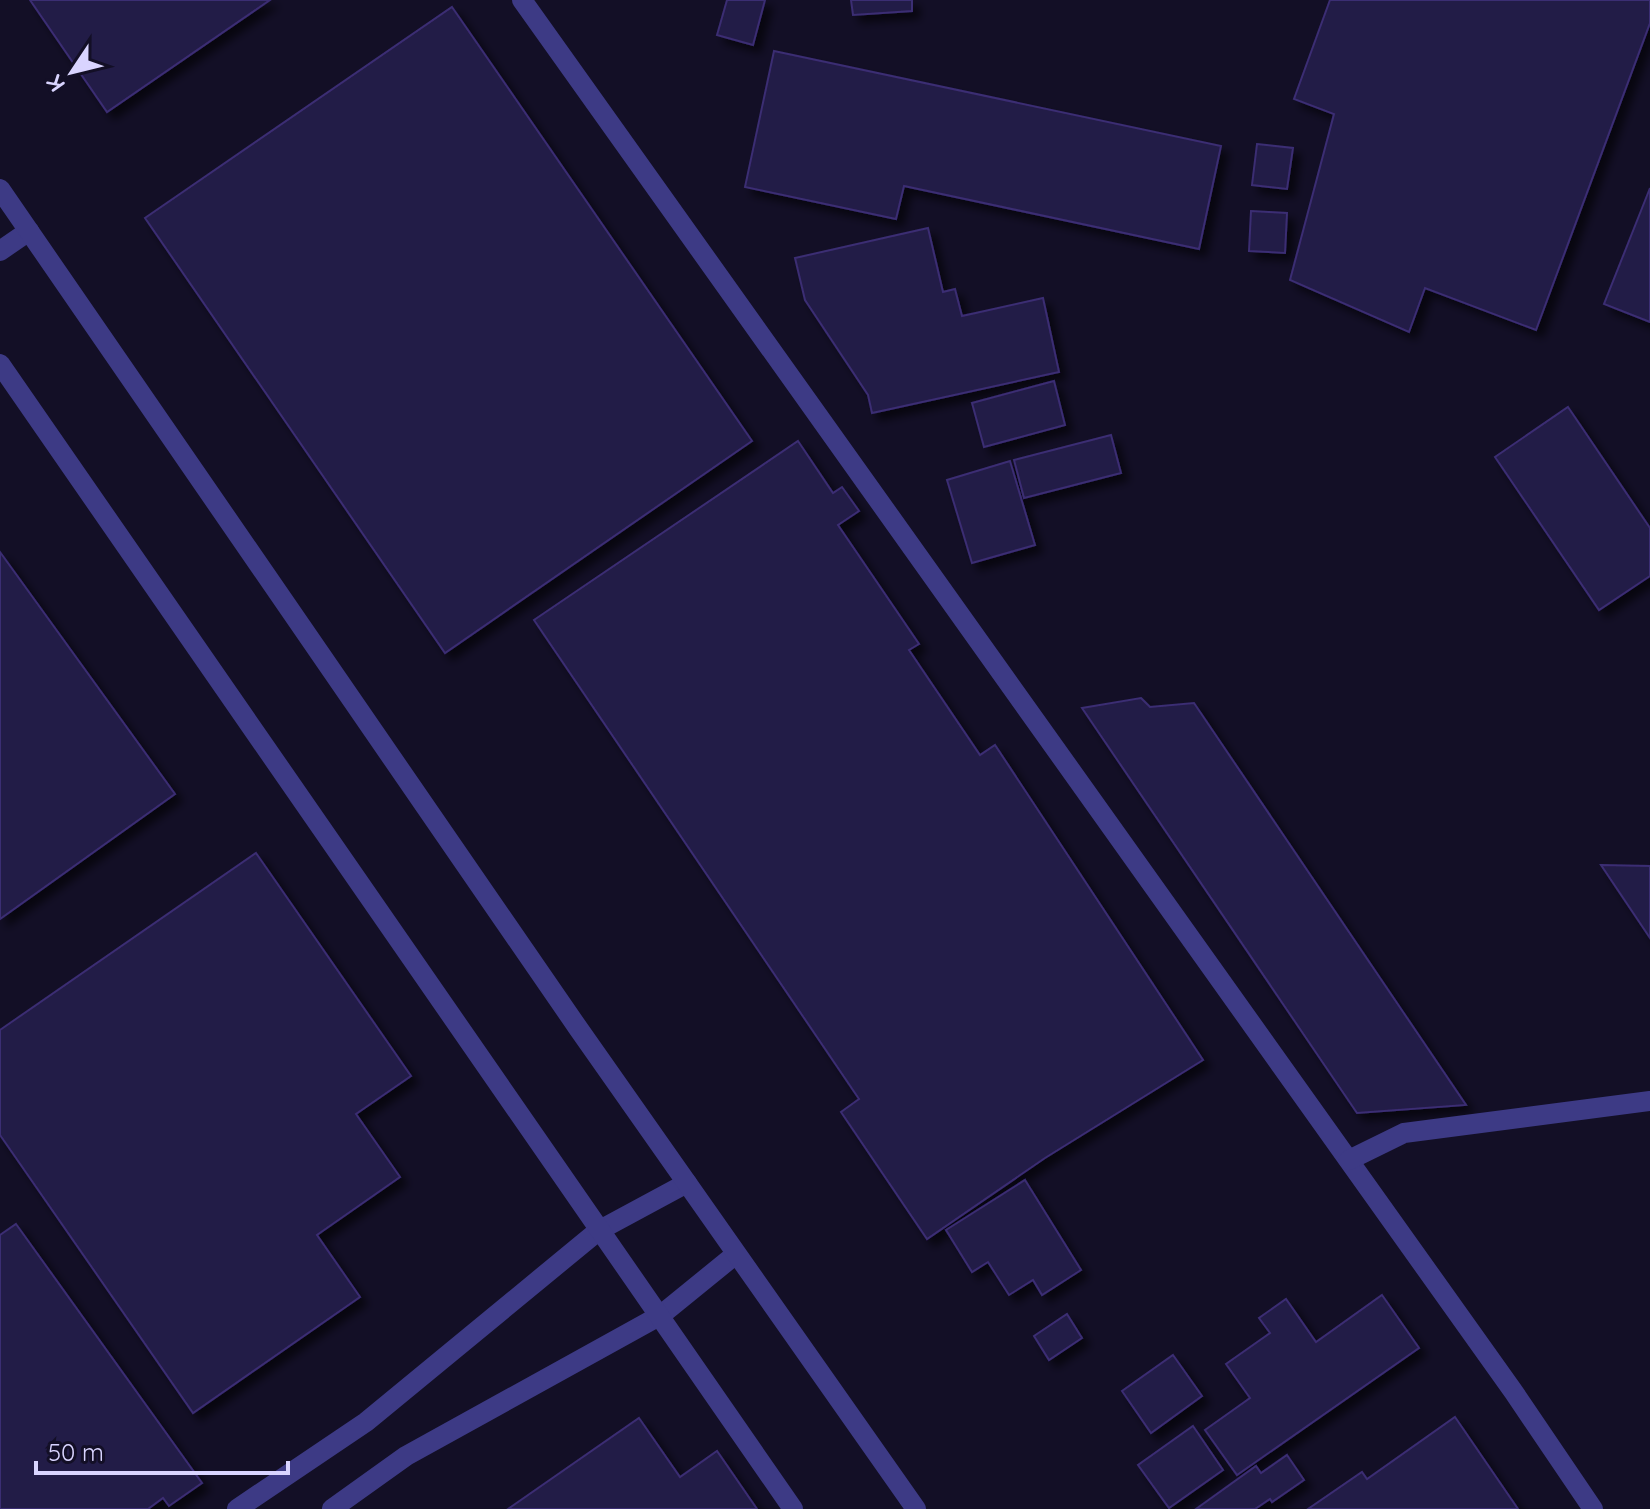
<svg xmlns="http://www.w3.org/2000/svg" width="1650" height="1509" font-family="Quicksand,sans-serif">
<defs>
<filter id="shadow"><feDropShadow dx="7" dy="7" stdDeviation="4" flood-color="#0009"/></filter>
</defs>
<rect width="100%" height="100%" fill="#130f26"/>
<!-- building -->
<g fill="#241b47" stroke="#3b2d73" stroke-width="2" filter="url(#shadow)">
<path d="M30,0H270L107,112Z"/>
<path d="M727,0H765L753,45L717,35Z"/>
<path d="M851,0H912V11L853,15Z"/>
<path d="M1330,0H1650V23L1536,330L1425,288L1409,332L1290,280L1334,114L1294,99Z"/>
<path d="M452,7L752,441L445,653L145,218Z"/>
<path d="M774,51L1221,146L1199,249L904,186L896,219L745,187Z"/>
<path d="M1257,144L1293,148L1287,189L1252,185Z"/>
<path d="M1650,188V322L1604,304Z"/>
<path d="M1251,211L1287,213L1285,253L1249,251Z"/>
<path d="M928,228L943,292L955,289L962,316L1043,298L1059,372L872,413L868,395L805,300L795,258Z"/>
<path d="M1054,381L1065,425L984,447L972,403Z"/>
<path d="M1568,407L1650,528V576L1599,610L1495,457Z"/>
<path d="M1111,435L1121,473L1024,498L1014,460Z"/>
<path d="M798,441L833,493L842,487L859,511L838,525L919,644L909,650L980,755L995,745L1203,1060L1045,1158L927,1239L841,1112L859,1099L534,620Z"/>
<path d="M1010,461L1035,545L972,563L947,480Z"/>
<path d="M0,552L175,794L0,919Z"/>
<path d="M1141,698L1150,707L1194,703L1466,1105L1357,1113L1082,708Z"/>
<path d="M256,853L411,1076L356,1114L400,1177L317,1235L360,1297L193,1413L0,1135V1030Z"/>
<path d="M1601,865L1650,866V938Z"/>
<path d="M1025,1180L1081,1270L1042,1295L1033,1280L1009,1295L988,1262L972,1272L946,1230Z"/>
<path d="M16,1224L202,1483L169,1506L163,1498L148,1509H0V1235Z"/>
<path d="M1382,1295L1419,1348L1237,1475L1205,1430L1250,1398L1226,1364L1270,1333L1259,1318L1286,1299L1316,1342Z"/>
<path d="M1067,1314L1082,1338L1049,1360L1034,1336Z"/>
<path d="M1173,1355L1202,1396L1151,1433L1122,1391Z"/>
<path d="M1455,1417L1518,1509H1308L1362,1472L1367,1479Z"/>
<path d="M639,1418L680,1477L717,1451L757,1509H508Z"/>
<path d="M1193,1426L1223,1470L1169,1508L1138,1465Z"/>
<path d="M1287,1455L1304,1480L1272,1502L1270,1499L1255,1509H1196L1256,1466L1261,1473Z"/>
</g>
<g fill="none" stroke-linecap="round" stroke-linejoin="round">
<!-- minor -->
<g stroke="#3d3a85" stroke-width="20">
<path d="M522,0L1513,1391L1593,1509"/>
<path d="M0,251L29,231"/>
<path d="M1349,1160L1404,1133L1650,1101"/>
<path d="M237,1509L366,1422L598,1231L687,1183"/>
<path d="M332,1509L406,1456L661,1315L736,1254"/>
</g>
<!-- tertiary -->
<g stroke="#3d3a85" stroke-width="20">
<path d="M0,189L578,1028L916,1509"/>
<path d="M0,364L793,1509"/>
</g>
</g>
<!-- north arrow -->
<g transform="translate(72 72) rotate(235)" stroke="#130f26" stroke-width="6" paint-order="stroke">
<path d="M0-6L14 30L0 20L-14 30Z" fill="#d9d4ff"/>
<text y="-12" font-size="22" font-weight="bold" text-anchor="middle" fill="#d9d4ff">K</text>
</g>
<!-- scale -->
<path d="M36 1461v12h252v-12" fill="none" stroke="#d9d4ff" stroke-width="4"/>
<text x="48" y="1461" font-size="24" fill="#d9d4ff" stroke="#130f26" stroke-width="6" paint-order="stroke">50 m</text>
</svg>
